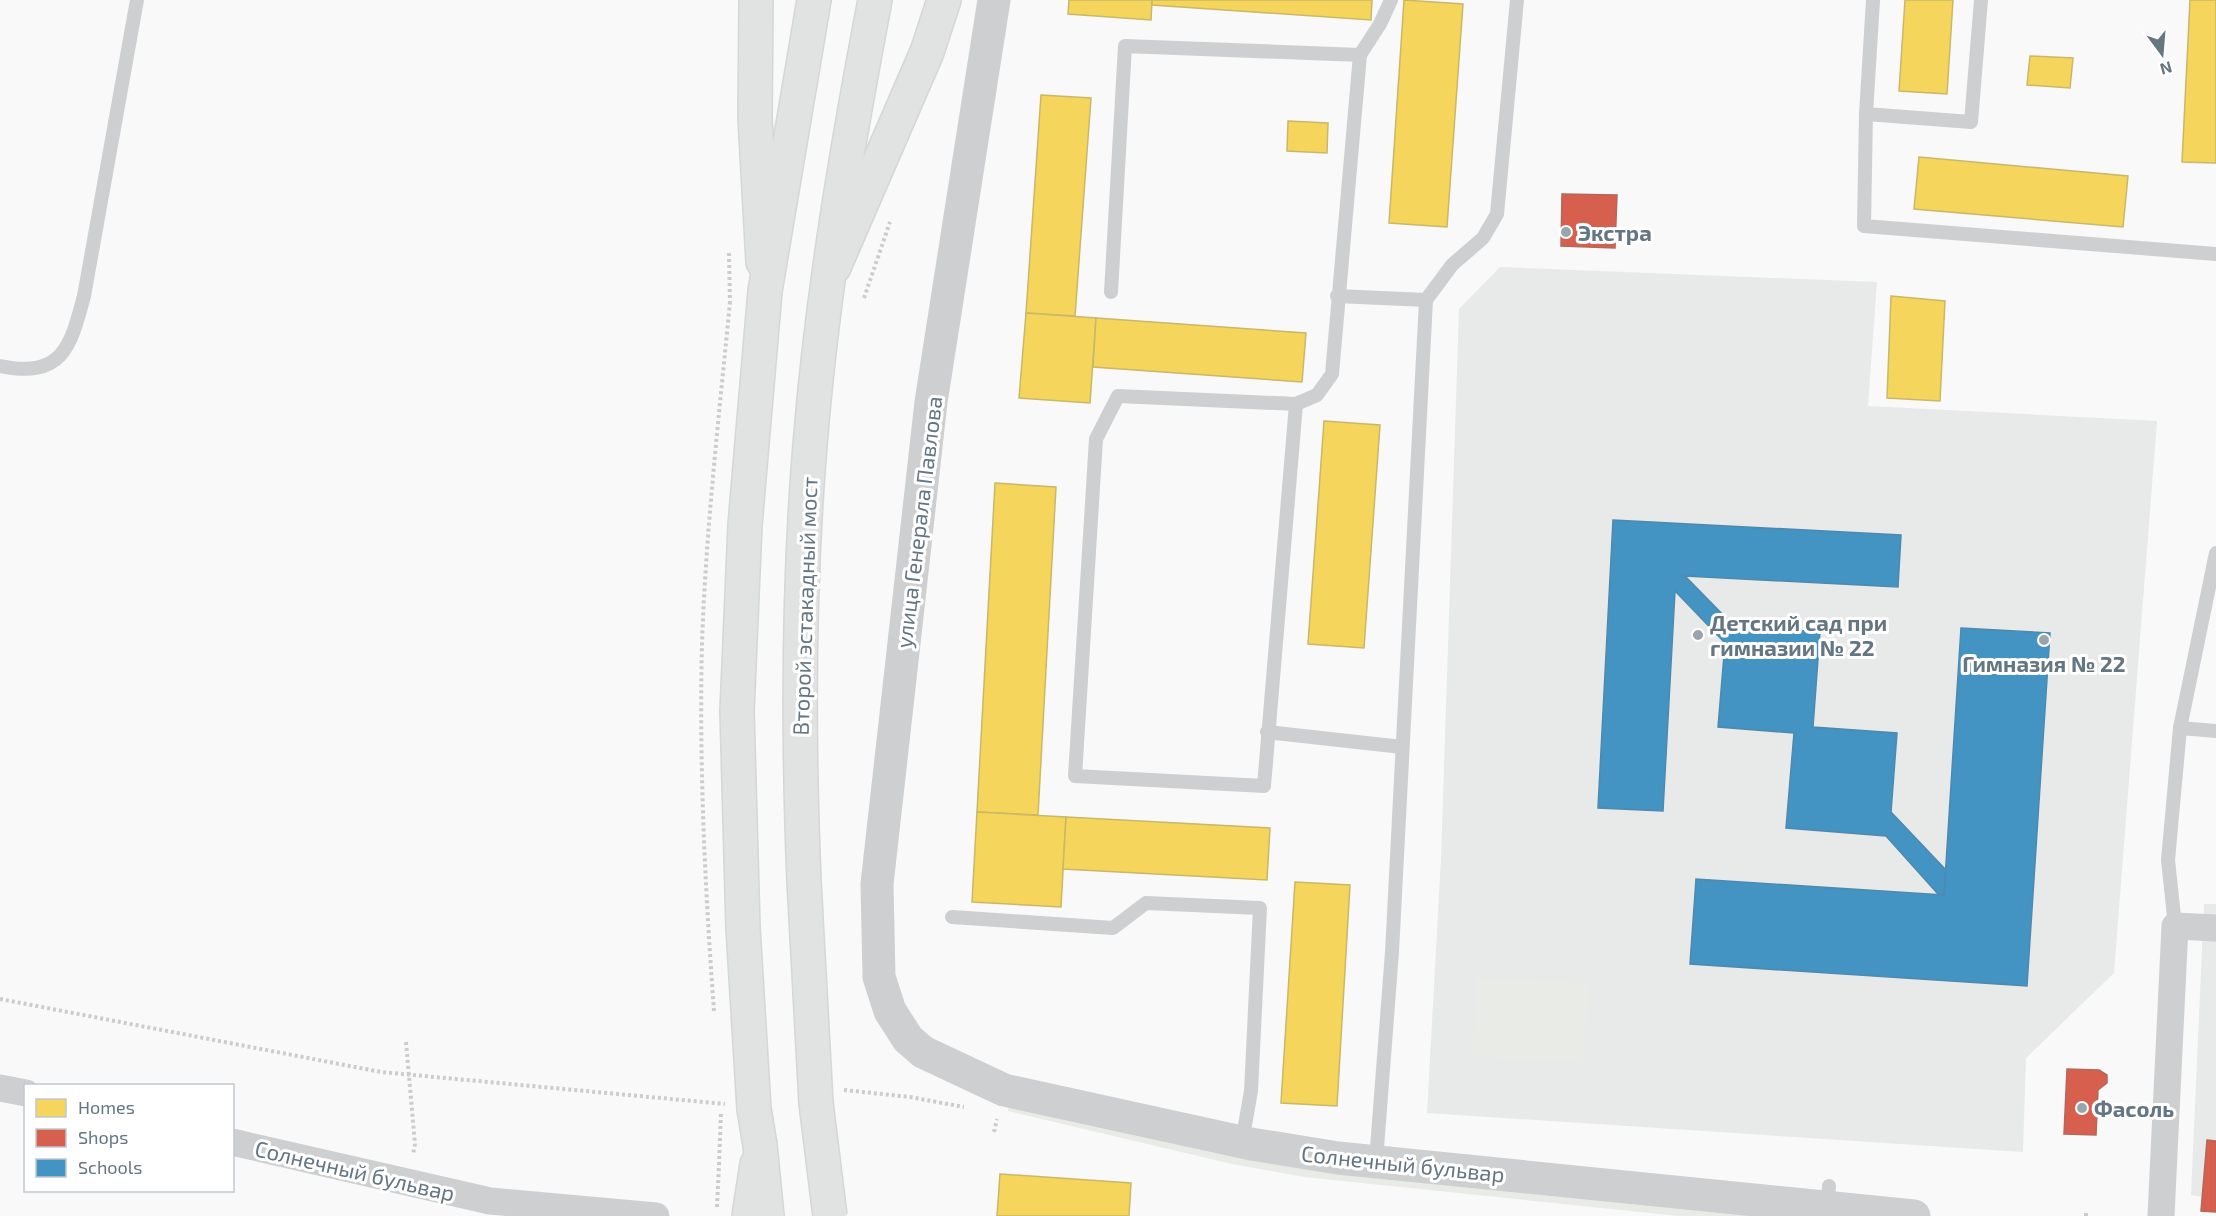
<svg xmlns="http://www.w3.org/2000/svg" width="2216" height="1216" font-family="'Exo 2',sans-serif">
<rect width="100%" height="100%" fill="#f9f9f9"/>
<!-- built -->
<g fill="#e8e9e9">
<path d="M1500,267L1877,282L1868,406L2157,421L2114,973L2026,1058L2023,1152L1427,1113L1441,859L1459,309Z"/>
<path d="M2204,904H2216V1199L2191,1195Z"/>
</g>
<!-- green -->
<g fill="#e8ebe6">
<path d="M1476,978L1588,983L1584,1063L1472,1057Z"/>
<path d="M1009,1103L1761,1216H1679L1304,1177L1232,1164L1008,1111Z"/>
</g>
<!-- homes -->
<g fill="#f6d55c" stroke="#cab868" stroke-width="1.5">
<path d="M1069,0H1152L1151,20L1068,14Z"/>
<path d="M1152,0H1372L1371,20L1152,5Z"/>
<path d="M1404,0L1463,4L1447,227L1389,223Z"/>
<path d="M1905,0H1953L1947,94L1899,91Z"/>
<path d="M2190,0H2216V163L2182,162Z"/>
<path d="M2030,56L2073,58L2070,88L2027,85Z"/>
<path d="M1041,95L1091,98L1075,316L1026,313Z"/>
<path d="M1288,121L1328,123L1327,153L1287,151Z"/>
<path d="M1919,157L2128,176L2123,227L1914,209Z"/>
<path d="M1891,296L1945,301L1940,401L1887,398Z"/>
<path d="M1026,313L1096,318L1090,403L1019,398Z"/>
<path d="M1096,318L1306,333L1302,382L1093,367Z"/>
<path d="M1324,421L1380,425L1364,648L1308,644Z"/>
<path d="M995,483L1056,487L1038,815L977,812Z"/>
<path d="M977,812L1066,817L1061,907L972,902Z"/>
<path d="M1066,817L1270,828L1267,880L1063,869Z"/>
<path d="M1295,882L1350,885L1337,1106L1281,1103Z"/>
<path d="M1000,1174L1131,1183L1129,1216H997Z"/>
</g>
<!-- shops -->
<g fill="#d6604d" stroke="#b4675d" stroke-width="1.5">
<path d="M1562,194L1617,195L1615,248L1561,246Z"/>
<path d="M2067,1069L2099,1070L2107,1075V1083L2098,1090L2096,1135L2064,1134Z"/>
<path d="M2207,1140L2216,1141V1212L2201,1211Z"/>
</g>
<!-- schools -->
<g fill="#4393c3" stroke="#4d8ab0" stroke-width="1.5">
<path d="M1613,520L1901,535L1898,587L1685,576L1734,626L1820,632L1813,727L1897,733L1891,812L1946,870L1944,895L1938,894L1886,836L1786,828L1794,733L1718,727L1725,643L1675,591L1663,811L1598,808Z"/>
<path d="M1961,628L2050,633L2027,986L1690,964L1696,879L1944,895Z"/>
</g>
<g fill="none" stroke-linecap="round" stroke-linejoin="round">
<defs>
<g id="secondary">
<path d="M756,0L755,118L763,262"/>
<path d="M834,267L927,52L944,0"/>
<path d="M749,1216L757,1164"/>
</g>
<g id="primary">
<path d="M765,291L814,0"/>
<path d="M804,881C798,735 798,590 810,445C822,295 847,147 875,0"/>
<path d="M760,1145L767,1216"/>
</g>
</defs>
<!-- secondary casing -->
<use href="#secondary" stroke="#d5d6d7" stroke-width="36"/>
<!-- primary casing -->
<use href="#primary" stroke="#d5d6d7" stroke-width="36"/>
<!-- path -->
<g stroke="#cbcccd" stroke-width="4" stroke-dasharray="3 3" stroke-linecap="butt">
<path d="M729,253L730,302"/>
<path d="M864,298L890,222"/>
<path d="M0,999L381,1072L725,1104"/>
<path d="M406,1042L415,1144L413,1155"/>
<path d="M844,1090L910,1097L964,1107"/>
<path d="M994,1132L997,1119"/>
<path d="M717,1207L719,1165"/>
<path d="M2086,1216V1212"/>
</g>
<!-- service -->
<g stroke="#cecfd0" stroke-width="14">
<path d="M1873,0L1866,114L1864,226L2216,254"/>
<path d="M1866,114L1971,122L1981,0"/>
<path d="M1111,292L1125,46L1360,55"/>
<path d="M1337,296L1426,300"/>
<path d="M0,366C62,378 70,349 84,296L137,0"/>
<path d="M1296,404L1264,786L1075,776L1096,439L1118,396L1296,404L1317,395L1332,374L1360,55L1380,24L1391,0"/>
<path d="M2180,728L2216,731"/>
<path d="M1267,732L1402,747"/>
<path d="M952,917L1113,928L1146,903L1260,908L1251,1091L1242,1142"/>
<path d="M2175,926L2168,860L2180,728L2216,553"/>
<path d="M1376,1161L1392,952L1426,300L1452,265L1483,238L1497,214L1517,0"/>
<path d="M1827,1208L1829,1186"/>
</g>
<!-- minor -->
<g stroke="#cecfd0" stroke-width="27">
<path d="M0,1088L26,1093"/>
<path d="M232,1142L490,1201L656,1216"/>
<path d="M2161,1216L2175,926L2216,928"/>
</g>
<!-- tertiary -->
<path stroke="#cecfd0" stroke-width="33" d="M994,0L931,402L877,884L879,977L890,1011L908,1039L923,1052L1004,1090L1251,1144L1338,1158L1914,1216"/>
<!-- secondary -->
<use href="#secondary" stroke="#e1e2e2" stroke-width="33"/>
<!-- primary -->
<use href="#primary" stroke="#e1e2e2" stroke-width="33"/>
<defs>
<g id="primary-bridge">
<path d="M804,881L816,1103L830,1216"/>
<path d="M760,1145L754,1109L743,928L737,711L745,525L765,291"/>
</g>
</defs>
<!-- primary-bridge casing -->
<use href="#primary-bridge" stroke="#d5d6d7" stroke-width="36" stroke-linecap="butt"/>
<!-- path-bridge -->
<g stroke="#cbcccd" stroke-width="4" stroke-dasharray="3 3" stroke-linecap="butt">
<path d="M714,1011C705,889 699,765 702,643C706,529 719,416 730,302"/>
<path d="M719,1165L721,1112"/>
</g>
<!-- primary-bridge -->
<use href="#primary-bridge" stroke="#e1e2e2" stroke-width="33"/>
</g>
<!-- markers -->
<g fill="#99a4ac" stroke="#fff" stroke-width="2">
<circle cx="1566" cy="232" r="6"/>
<circle cx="1698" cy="635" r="6"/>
<circle cx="2044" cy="640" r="6"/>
<circle cx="2082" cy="1108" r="6"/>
</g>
<g text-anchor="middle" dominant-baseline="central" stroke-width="6" stroke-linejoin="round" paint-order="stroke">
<!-- poi labels -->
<g font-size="22" font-weight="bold" fill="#657683" stroke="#fff" text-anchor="start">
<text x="1578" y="232">Экстра</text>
<text x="1710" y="622">Детский сад при<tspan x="1710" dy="25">гимназии № 22</tspan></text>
<text x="2044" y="663" text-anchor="middle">Гимназия № 22</text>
<text x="2094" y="1108">Фасоль</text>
</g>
<!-- street labels -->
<g font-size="22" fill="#657683" stroke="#fff">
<text transform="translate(918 522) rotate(-83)">улица Генерала Павлова</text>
<text transform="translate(804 606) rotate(-88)">Второй эстакадный мост</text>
<text transform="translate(1403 1163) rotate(6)">Солнечный бульвар</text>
<text transform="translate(355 1170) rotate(13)">Солнечный бульвар</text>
</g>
</g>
<!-- legend -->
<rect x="24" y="1084" width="210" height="108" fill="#ffffff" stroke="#c1c8cd" stroke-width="1.5"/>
<rect x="36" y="1099" width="30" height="18" fill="#f6d55c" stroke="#c1c8cd" stroke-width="1.5"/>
<text x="78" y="1114" font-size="18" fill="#657683">Homes</text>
<rect x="36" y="1129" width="30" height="18" fill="#d6604d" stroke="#c1c8cd" stroke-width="1.5"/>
<text x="78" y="1144" font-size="18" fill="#657683">Shops</text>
<rect x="36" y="1159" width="30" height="18" fill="#4393c3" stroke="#c1c8cd" stroke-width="1.5"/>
<text x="78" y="1174" font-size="18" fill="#657683">Schools</text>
<!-- north arrow -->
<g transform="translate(2162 54) rotate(164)" stroke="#ffffff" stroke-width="4.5" paint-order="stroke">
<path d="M0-4.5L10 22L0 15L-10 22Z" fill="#657683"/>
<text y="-9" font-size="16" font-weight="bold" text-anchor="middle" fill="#657683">N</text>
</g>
</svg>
